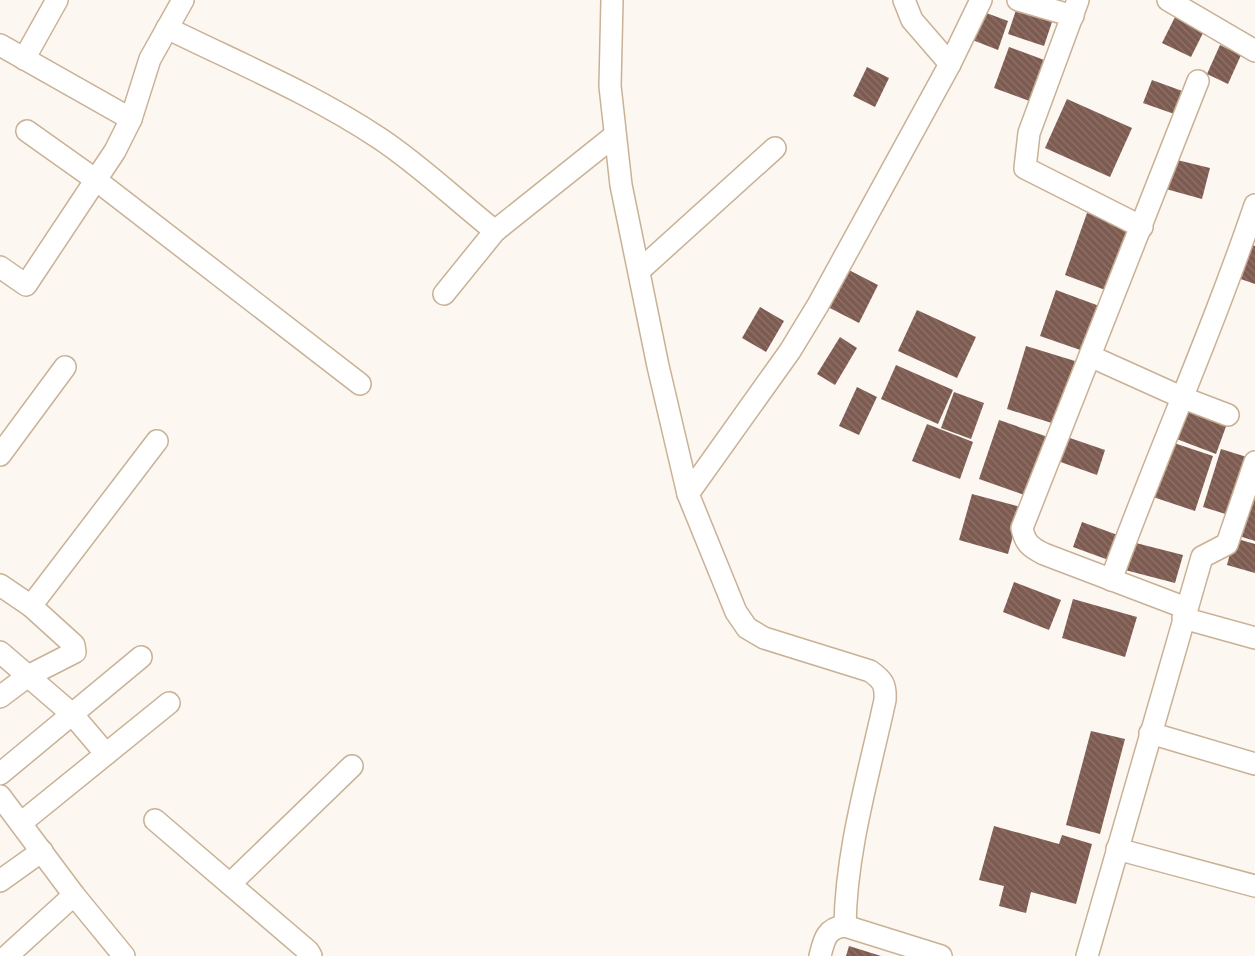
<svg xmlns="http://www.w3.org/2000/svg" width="1255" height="956" font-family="'Golos Text',sans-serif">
<defs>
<pattern id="building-back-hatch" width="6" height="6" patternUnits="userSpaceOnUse" patternTransform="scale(1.25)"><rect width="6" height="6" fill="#7d5b51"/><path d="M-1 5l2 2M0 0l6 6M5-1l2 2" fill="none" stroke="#8e746c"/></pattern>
</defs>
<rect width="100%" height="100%" fill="#fcf7f1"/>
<!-- building -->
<g fill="url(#building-back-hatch)">
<path d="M1016,10L1052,22L1044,46L1008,34Z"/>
<path d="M981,11L1008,21L998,50L970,39Z"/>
<path d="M1175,17L1204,31L1191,57L1162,43Z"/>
<path d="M1220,45L1241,55L1228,84L1207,74Z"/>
<path d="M1009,47L1047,61L1032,102L994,88Z"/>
<path d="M867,67L889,78L875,107L853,96Z"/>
<path d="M1152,80L1185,92L1177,115L1143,103Z"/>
<path d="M1067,99L1132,128L1110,177L1045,148Z"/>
<path d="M1173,159L1210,168L1202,199L1166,189Z"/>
<path d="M1087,213L1131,229L1108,291L1065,275Z"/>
<path d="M1247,243L1255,246V284L1235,277Z"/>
<path d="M843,267L878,285L859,323L824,305Z"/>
<path d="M1056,290L1102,307L1086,352L1040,336Z"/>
<path d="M760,307L784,321L766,352L742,338Z"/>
<path d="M917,310L976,337L957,378L898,351Z"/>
<path d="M840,337L857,348L835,385L817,374Z"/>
<path d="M1026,346L1075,361L1055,424L1007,409Z"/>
<path d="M896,365L953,390L938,424L881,399Z"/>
<path d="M857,387L877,397L859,435L839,426Z"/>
<path d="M954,392L984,403L971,439L941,428Z"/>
<path d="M1186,405L1228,421L1216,454L1174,438Z"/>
<path d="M999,420L1048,437L1027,496L979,479Z"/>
<path d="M927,424L973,442L960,479L912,461Z"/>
<path d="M1064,436L1105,450L1097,475L1055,460Z"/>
<path d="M1171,442L1213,456L1195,511L1153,497Z"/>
<path d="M1221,449L1250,458L1232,516L1203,507Z"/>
<path d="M972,494L1021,507L1008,554L959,540Z"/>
<path d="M1249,498L1255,500V541L1236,535Z"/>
<path d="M1082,522L1123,537L1114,562L1073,547Z"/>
<path d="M1234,538L1255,544V573L1227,565Z"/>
<path d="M1132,542L1183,555L1175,583L1125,570Z"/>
<path d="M1014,582L1061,600L1049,630L1003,612Z"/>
<path d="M1073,599L1137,617L1125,657L1062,638Z"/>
<path d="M1091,731L1125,739L1100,834L1066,825Z"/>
<path d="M994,826L1059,844L1062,835L1092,844L1076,904L1031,892L1026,913L999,906L1004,886L979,880Z"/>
<path d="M849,946L881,956H846Z"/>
</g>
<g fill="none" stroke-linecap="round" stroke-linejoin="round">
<defs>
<g id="minor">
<path d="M612,0L610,86L621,185L658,366L688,494L736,612L747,628L764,638L870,671C883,680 886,685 885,700C869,774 846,850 845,926"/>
<path d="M904,0L912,20L950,64"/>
<path d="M1018,0L1073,16"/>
<path d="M1078,0L1029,133L1025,168L1142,227"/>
<path d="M1168,0L1255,51"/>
<path d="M167,28C238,63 313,94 379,138C420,165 457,201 495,231"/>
<path d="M0,45L131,119"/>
<path d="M24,59L57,0"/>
<path d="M27,131L96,180L360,384"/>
<path d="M0,267L26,285L115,151L131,119L150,59L183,0"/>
<path d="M640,270L775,148"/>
<path d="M444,294L495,231L614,136"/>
<path d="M1090,356L1181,397L1228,415"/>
<path d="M0,455L65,367"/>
<path d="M688,494L790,351L818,305L950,64L981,0"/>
<path d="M1111,580C1157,454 1212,332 1255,205"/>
<path d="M0,585L31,606"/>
<path d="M1186,608L1044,554C1030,547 1025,543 1022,528L1198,81"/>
<path d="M1183,618L1255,638"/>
<path d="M0,652L28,676L0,697"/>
<path d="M1150,733L1255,764"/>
<path d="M106,754L72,714L28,676L75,652L74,645L31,606L157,441"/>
<path d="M0,774L141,657"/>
<path d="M0,796L74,895L124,956"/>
<path d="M155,820L308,951L311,956"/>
<path d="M21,823L169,703"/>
<path d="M1117,849L1255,886"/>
<path d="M0,881L42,851"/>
<path d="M230,884L352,766"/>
<path d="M7,956L74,895"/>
<path d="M820,956C824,940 826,928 845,926L941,956"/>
<path d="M1087,956L1202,557L1227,544L1255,462"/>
</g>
</defs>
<!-- minor casing -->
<use href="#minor" stroke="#c9b195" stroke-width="24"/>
<!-- minor -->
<use href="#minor" stroke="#fff" stroke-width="21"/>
</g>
</svg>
